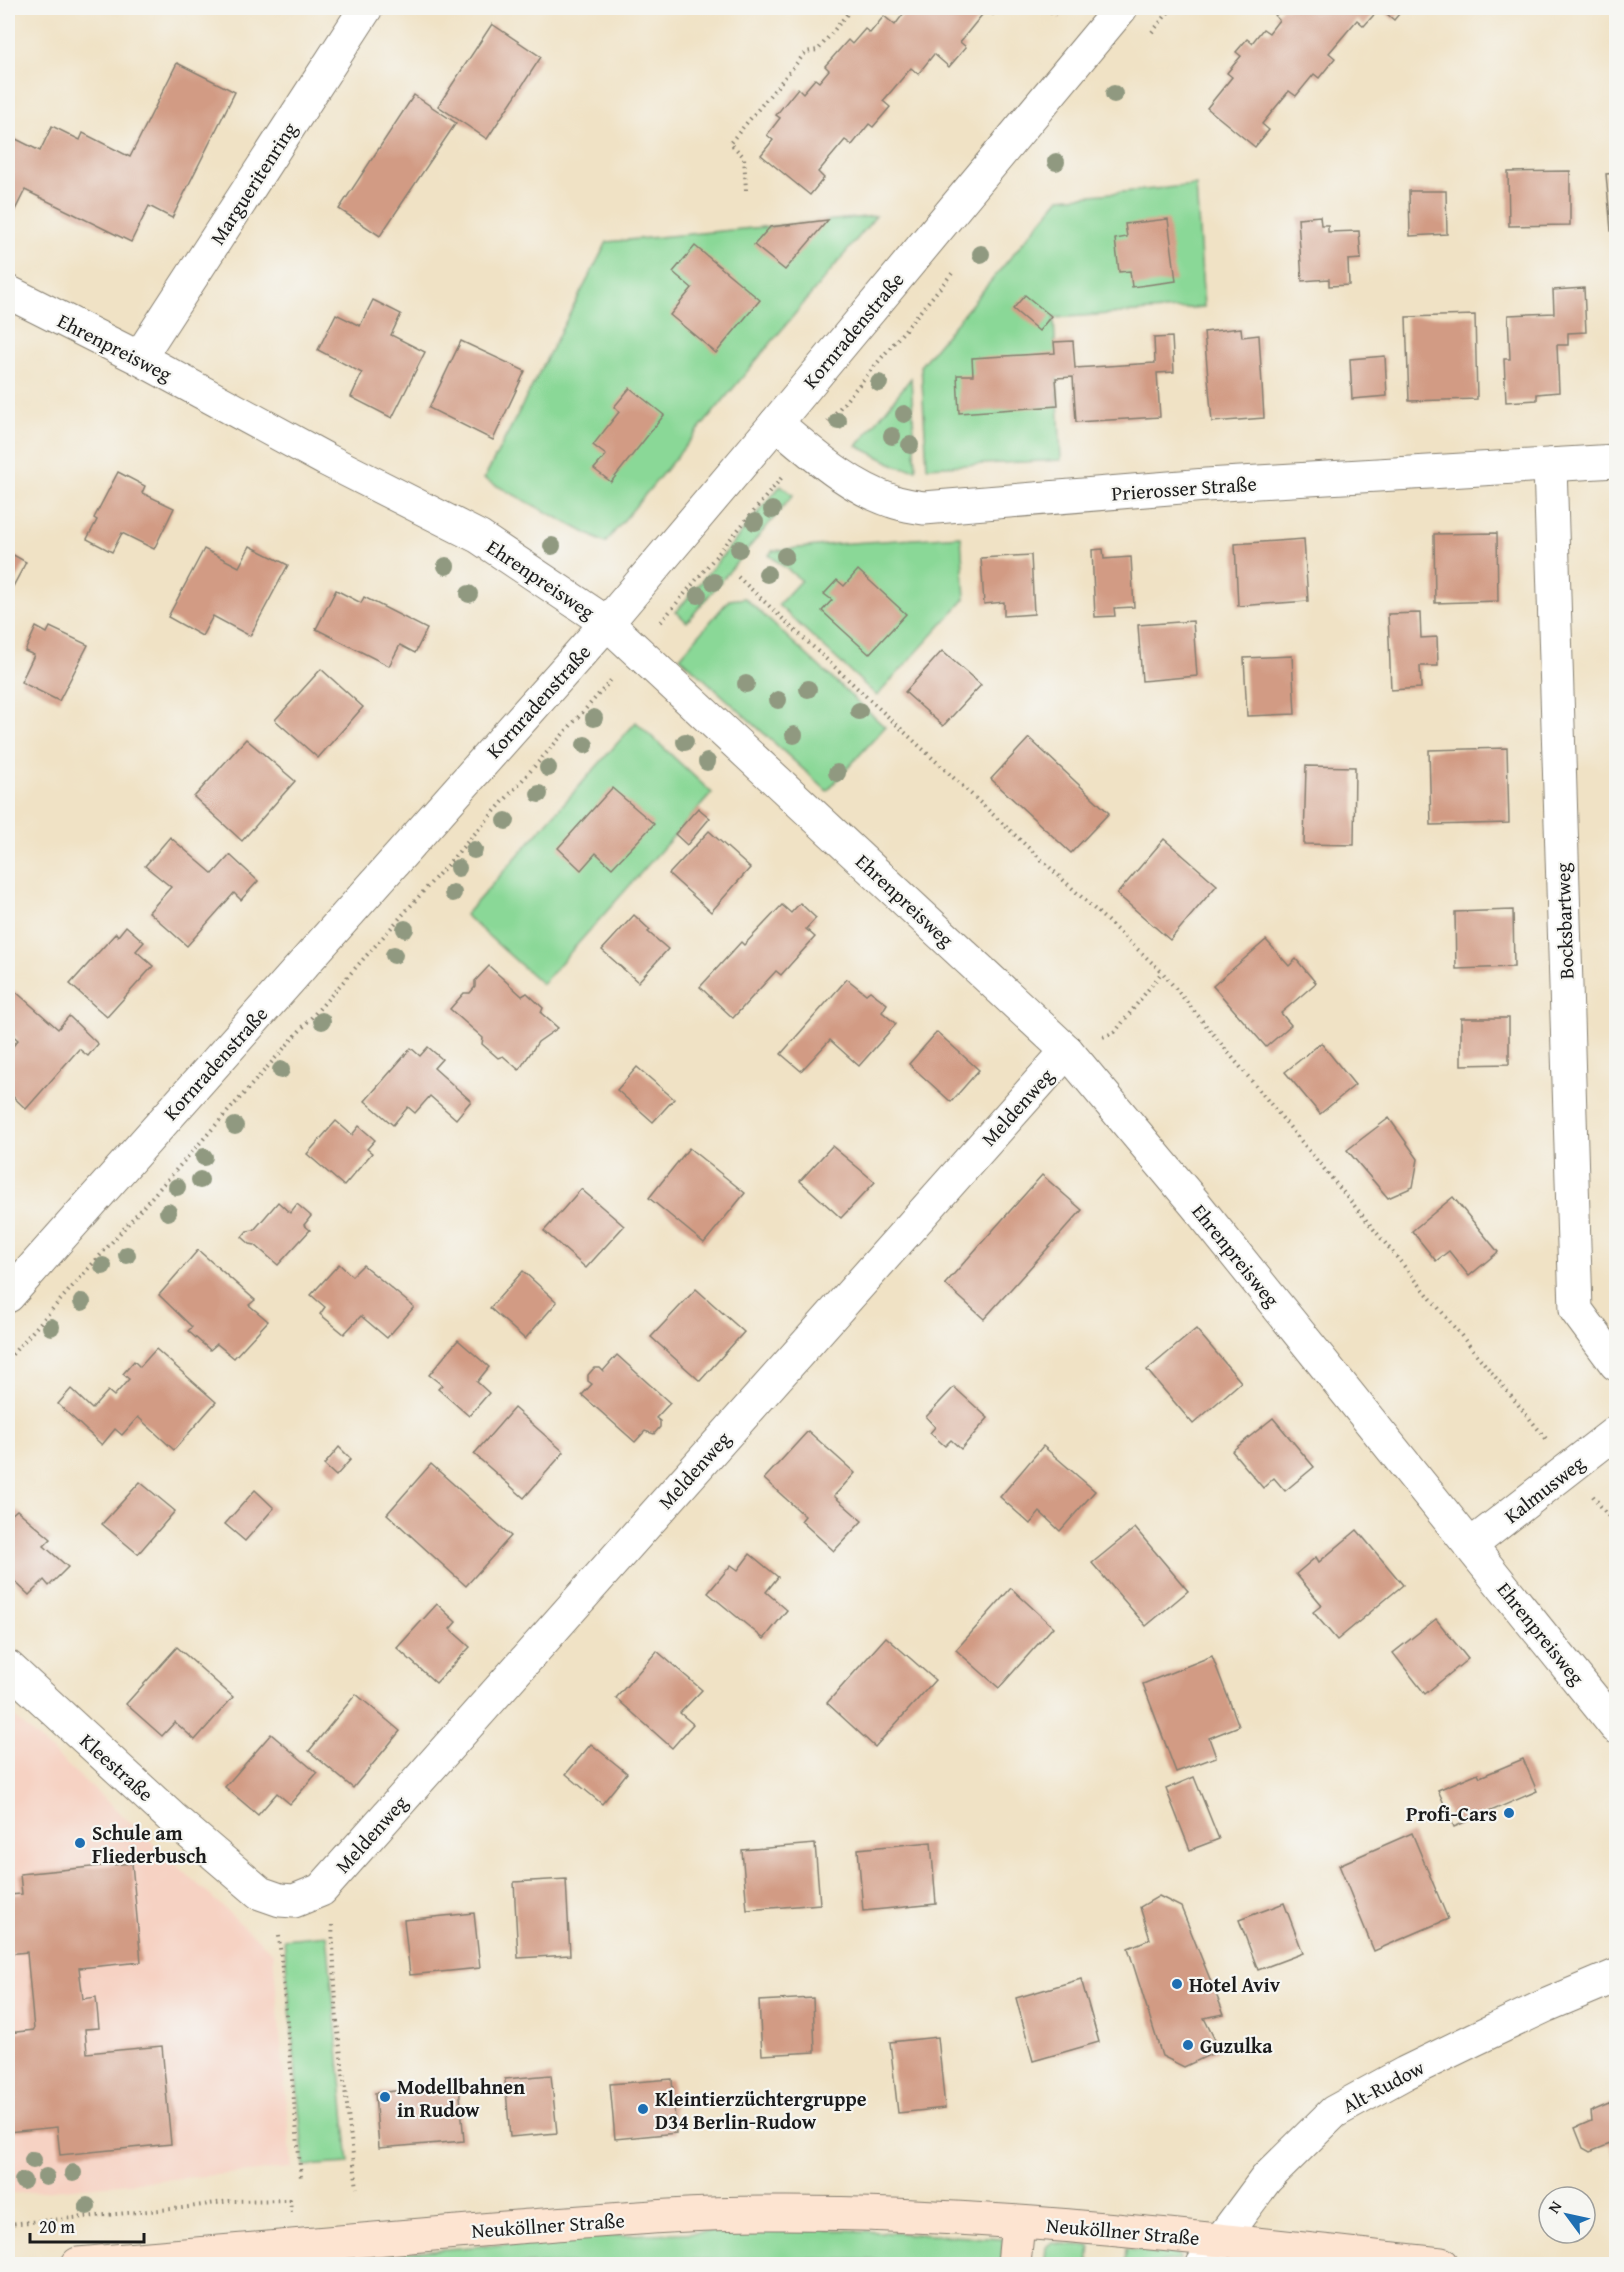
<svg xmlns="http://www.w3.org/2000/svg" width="1624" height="2272" font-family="'Gentium Book Plus',serif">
<rect width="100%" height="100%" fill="#f6f6f2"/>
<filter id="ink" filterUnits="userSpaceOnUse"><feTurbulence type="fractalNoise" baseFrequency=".0167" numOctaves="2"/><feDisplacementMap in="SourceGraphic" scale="12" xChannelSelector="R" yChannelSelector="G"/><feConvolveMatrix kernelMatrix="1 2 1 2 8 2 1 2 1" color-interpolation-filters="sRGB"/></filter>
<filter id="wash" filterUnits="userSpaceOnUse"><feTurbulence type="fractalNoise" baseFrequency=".008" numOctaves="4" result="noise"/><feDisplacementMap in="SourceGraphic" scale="24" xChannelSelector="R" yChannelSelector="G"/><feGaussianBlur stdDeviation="1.35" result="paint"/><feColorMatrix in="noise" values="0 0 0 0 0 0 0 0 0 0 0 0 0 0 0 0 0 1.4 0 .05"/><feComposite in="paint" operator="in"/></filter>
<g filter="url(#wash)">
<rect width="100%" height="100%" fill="#f0e2c5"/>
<!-- built -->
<path fill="#f6d2c3" d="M8,1711L273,1953L292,2168L8,2194Z"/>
<!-- green -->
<g fill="#8ad897" stroke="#537a5a" stroke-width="1.5">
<path d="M1196,185L1204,307L1054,318L1061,460L927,467L921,365L1060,198Z"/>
<path d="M876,216L605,543L484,479L607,242Z"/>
<path d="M911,378L916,469L899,467L857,446Z"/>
<path d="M781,485L793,495L687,622L676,612Z"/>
<path d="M961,536L965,599L877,696L778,605L801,580L769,555L772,551L835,544Z"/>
<path d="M745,598L885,727L827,791L680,657L729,600Z"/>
<path d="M636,722L712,793L542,984L465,915Z"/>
<path d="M327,1935L349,2163L304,2166L284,1939Z"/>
<path d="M844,2230L1003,2239L1001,2263L798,2259L689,2260L611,2264H372L371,2255L622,2235L737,2231Z"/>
<path d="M1051,2243L1090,2246L1088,2264L1048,2263L1045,2259L1046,2247Z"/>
<path d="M1126,2249L1178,2254L1180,2258L1179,2260L1150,2264H1125Z"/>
</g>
<g id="blocks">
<!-- building -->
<g fill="#d29b84">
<path d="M905,8H999L993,15L986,10L960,42L966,47L949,67L934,54L918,74L911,68L883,101L890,107L873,127L869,124L852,145L845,140L818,172L824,178L810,195L761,155L773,140L767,135L780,118L776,115L798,88L803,93L815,79L819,82L829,70L825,66L848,40L852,44L865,29L870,33L884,16L895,25L907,9Z"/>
<path d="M1282,8H1380L1364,26L1357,20L1329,53L1335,58L1319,78L1314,74L1296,96L1289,91L1262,124L1269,130L1255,147L1207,108L1232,77L1227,73L1241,56L1236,52L1247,39L1252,43L1263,29L1269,33L1279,20L1275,16Z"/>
<path d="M1380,8H1404L1394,20Z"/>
<path d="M492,24L541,57L487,139L438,106Z"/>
<path d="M177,63L235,92L172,218L149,206L131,242L25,190L13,214L8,212V135L40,151L52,126L80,140L83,133L130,157Z"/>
<path d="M414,95L456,123L380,236L339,209Z"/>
<path d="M1570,171V225L1509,226L1508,172Z"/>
<path d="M1616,173V231H1611L1606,174Z"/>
<path d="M1409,191H1446L1447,234L1410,236Z"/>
<path d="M1320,216L1321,225H1328V232L1359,231L1361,259L1348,260L1349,285L1329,286V279L1302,281L1298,218Z"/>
<path d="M1168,219L1176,281L1132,287L1130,271L1119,272L1115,239L1127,237L1125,224Z"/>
<path d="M828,220L785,270L754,245L770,227Z"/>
<path d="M695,246L760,300L716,353L670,315L692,288L673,272Z"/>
<path d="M1584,288L1586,332L1568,333V345H1557L1559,392L1537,394V400L1506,402L1504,359H1510L1508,315L1554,313L1553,290Z"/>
<path d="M1025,295L1051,316L1039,331L1013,309Z"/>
<path d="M373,300L401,314L391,335L425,352L392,418L351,397L362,373L318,350L336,314L360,326Z"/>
<path d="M1475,315L1477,399L1409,401L1406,317Z"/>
<path d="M1241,328L1242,337L1259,335L1264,418L1212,422L1204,332Z"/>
<path d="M1172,337L1174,372L1157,373L1160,417L1076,422L1073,377L1056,378L1058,406L959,413L957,375H973L972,358L1055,353L1054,342L1073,341L1075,368L1155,363L1154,338Z"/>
<path d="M461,341L525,371L493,440L429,408Z"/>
<path d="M1385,356L1387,396L1352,399L1350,359Z"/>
<path d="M630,388L664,415L611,482L594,469L606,455L593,445L619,412L614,407Z"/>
<path d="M118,472L145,486L142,493L174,508L154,549L122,533L112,552L87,539L97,520L94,518Z"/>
<path d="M1497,533L1498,601L1435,603L1434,534Z"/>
<path d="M1304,539L1308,601L1238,606L1235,544Z"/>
<path d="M250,546L288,565L250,636L213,616L202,636L168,617L204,549L239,567Z"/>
<path d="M1103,549L1104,559L1131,557L1134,607L1114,608L1115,616L1095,617L1092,550Z"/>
<path d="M8,552L26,562L9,594H8Z"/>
<path d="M1031,555L1034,614L1004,616V602L984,604L981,558Z"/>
<path d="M858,570L906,614L869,654L822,611L832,600L824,594L837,580L844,586Z"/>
<path d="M336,590L361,603L364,597L427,629L415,653L400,645L389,666L316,629Z"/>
<path d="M1420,613L1421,638L1437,637L1438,666H1420L1421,688L1391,690L1388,614Z"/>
<path d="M1193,621L1197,676L1142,681L1138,625Z"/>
<path d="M36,627L47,633L50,627L88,645L59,701L21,682L34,655L25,651Z"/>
<path d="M942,651L981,685L943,726L905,692Z"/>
<path d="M1292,656L1295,714L1247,716L1244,658Z"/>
<path d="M321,669L363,707L318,758L275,720Z"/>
<path d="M1029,738L1109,813L1071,853L991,779Z"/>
<path d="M246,739L295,781L242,841L194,797Z"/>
<path d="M1507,748L1509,823L1431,825L1429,750Z"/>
<path d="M1306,766L1355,767L1354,845L1304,844Z"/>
<path d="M612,788L654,824L612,868L596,853L581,870L558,848Z"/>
<path d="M698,808L710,818L687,845L675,834Z"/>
<path d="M709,831L750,868L711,912L669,874Z"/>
<path d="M170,837L213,874L230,855L258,881L241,900L234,893L187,946L149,912L171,887L145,866Z"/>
<path d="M1164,839L1217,885L1170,940L1117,894Z"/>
<path d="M800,903L816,918L806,929L815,937L781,975L776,971L733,1018L700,987L741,942L744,945L782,905L791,913Z"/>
<path d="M1513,910L1514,967L1456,969L1455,912Z"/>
<path d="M634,915L650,930L648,932L668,949L638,982L602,950Z"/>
<path d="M126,926L144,942L136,951L153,966L107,1017L70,984L116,933L118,936Z"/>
<path d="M1266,940L1289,966L1296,959L1316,983L1281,1013L1291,1025L1266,1047L1213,986Z"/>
<path d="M489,966L522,996L527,993L543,1008L541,1013L558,1028L538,1042L519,1070L503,1056L498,1058L482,1044L483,1038L450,1009L464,993H470L475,987V981Z"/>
<path d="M847,979L866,994L870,991L887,1004L882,1012L896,1024L859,1066L830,1040L801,1071L781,1054Z"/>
<path d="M15,991L58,1029L69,1016L98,1044L88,1056L79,1049L26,1109L8,1092V1052L18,1040L8,1031V1000Z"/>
<path d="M1461,1018H1509V1064L1461,1065Z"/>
<path d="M937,1032L979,1070L951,1102L909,1064Z"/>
<path d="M1321,1043L1355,1085L1320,1114L1285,1072Z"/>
<path d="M428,1047L442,1059L434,1068L471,1101L456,1119L430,1096L415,1113L408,1107L393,1125L365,1101L411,1048L420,1056Z"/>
<path d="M637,1067L674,1099L653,1122L617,1090Z"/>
<path d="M1389,1118L1418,1159L1413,1187L1388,1198L1347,1150Z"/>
<path d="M336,1121L352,1135L359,1126L375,1140L367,1149L372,1153L344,1186L307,1154Z"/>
<path d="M832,1146L875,1182L841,1218L800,1181Z"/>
<path d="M689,1148L745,1193L704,1243L649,1198Z"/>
<path d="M1042,1175L1082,1210L984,1319L945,1284Z"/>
<path d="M581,1189L624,1226L586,1268L544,1231Z"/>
<path d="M1453,1197L1498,1252L1469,1276L1449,1251L1436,1261L1412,1231Z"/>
<path d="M278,1202L290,1213L297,1204L311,1216L304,1225L310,1230L278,1265L255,1245L250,1244L242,1237L247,1231L254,1230Z"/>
<path d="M198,1250L255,1300L249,1305L268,1321L234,1358L217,1344L210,1350L188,1331L192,1327L159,1295Z"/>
<path d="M339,1264L352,1276L363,1265L414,1307L387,1338L361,1316L344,1334L320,1314L325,1307L311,1295Z"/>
<path d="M523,1271L557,1302L525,1339L490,1308Z"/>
<path d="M696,1289L744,1332L700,1381L651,1337Z"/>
<path d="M1196,1329L1241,1382L1193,1424L1147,1370Z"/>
<path d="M458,1340L489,1367L477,1382L489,1393L469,1416L438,1389L442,1385L429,1375Z"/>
<path d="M156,1349L216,1402L174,1450L138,1417L122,1435L115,1429L102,1445L58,1404L71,1389L92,1409L108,1391L114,1396L129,1379L123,1374L134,1361L140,1367Z"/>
<path d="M617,1355L670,1403L656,1418L660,1421V1427L654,1434L645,1431L635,1442L582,1395L592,1384L588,1381V1375L594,1368H600L603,1371Z"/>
<path d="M954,1387L988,1418L961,1449L951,1440L945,1446L930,1433L935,1427L926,1417Z"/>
<path d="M514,1408L564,1452L524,1498L474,1454Z"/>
<path d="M1273,1418L1314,1467L1285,1491L1274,1478L1263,1488L1232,1451Z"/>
<path d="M808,1431L855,1473L834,1496L862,1521L834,1551L801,1521L805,1516L764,1479Z"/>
<path d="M1043,1446L1095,1491L1060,1531L1040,1512L1030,1524L1000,1497Z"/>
<path d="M339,1447L351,1459L336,1476L324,1465Z"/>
<path d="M431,1464L511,1536L466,1586L387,1514Z"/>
<path d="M140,1482L175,1511L138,1554L102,1524Z"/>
<path d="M255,1490L274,1508L245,1541L225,1524Z"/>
<path d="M17,1510L51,1539L44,1546L68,1567L49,1586L44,1580L29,1595L8,1575V1512L11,1515Z"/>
<path d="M1135,1528L1188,1591L1146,1626L1092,1563Z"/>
<path d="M1357,1530L1403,1585L1337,1640L1313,1612L1322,1605L1296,1574L1316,1557L1319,1562Z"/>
<path d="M750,1554L778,1577L766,1592L787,1610L764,1639L708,1593L731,1565L738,1570Z"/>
<path d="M1011,1588L1053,1627L999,1688L956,1650Z"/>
<path d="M437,1604L456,1622L450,1629L470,1647L436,1683L397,1648Z"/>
<path d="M1436,1619L1468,1659L1425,1694L1393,1653Z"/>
<path d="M886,1637L935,1680L875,1747L827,1703Z"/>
<path d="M177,1647L233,1697L195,1740L175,1722L162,1736L126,1704Z"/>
<path d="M657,1651L702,1690L680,1713L693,1724L672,1748L616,1698Z"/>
<path d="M1212,1656L1239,1726L1209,1738L1216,1757L1176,1772L1143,1684Z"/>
<path d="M356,1694L400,1731L353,1788L309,1751Z"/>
<path d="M271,1734L317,1773L290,1804L277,1793L258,1815L225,1787Z"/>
<path d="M591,1744L627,1773L602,1804L566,1774Z"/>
<path d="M1523,1759L1537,1791L1454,1827L1438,1790L1478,1773L1480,1777Z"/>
<path d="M1194,1777L1219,1839L1190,1850L1166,1789Z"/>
<path d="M1412,1833L1448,1919L1374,1951L1339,1865Z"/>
<path d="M931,1842L936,1904L863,1911L858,1849Z"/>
<path d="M815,1844L820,1904L747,1910L742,1850Z"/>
<path d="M132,1863L141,1962L79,1968L83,1999L96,1997L99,2028L85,2029L87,2053L162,2046L171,2144L60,2155L57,2127L8,2132V2033L34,2030L27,1952L8,1954V1895L22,1894L20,1874Z"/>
<path d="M566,1879L570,1955L518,1958L514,1882Z"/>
<path d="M1159,1896L1181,1907L1224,2014L1204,2018L1220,2050L1184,2067L1162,2056L1128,1948L1150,1939L1140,1907Z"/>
<path d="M1284,1903L1303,1953L1258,1970L1239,1920Z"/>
<path d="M474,1913L480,1968L410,1975L404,1920Z"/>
<path d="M1081,1979L1099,2042L1033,2061L1016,1998Z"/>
<path d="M813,1998L815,2052L762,2055L759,2001Z"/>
<path d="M938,2037L945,2108L898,2113L890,2042Z"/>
<path d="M551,2075L557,2133L510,2137L505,2079Z"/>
<path d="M672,2079L676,2133L615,2139L610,2084Z"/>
<path d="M459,2085L464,2141L379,2148L375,2093Z"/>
<path d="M1616,2101V2162L1610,2144L1590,2152L1583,2148L1575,2128L1591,2121L1590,2112Z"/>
</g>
</g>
</g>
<g filter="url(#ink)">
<use href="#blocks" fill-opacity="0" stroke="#867f70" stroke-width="1.5"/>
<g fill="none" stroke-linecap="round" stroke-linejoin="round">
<defs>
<g id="minor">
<path d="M8,292L139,358L325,459L479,537L607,623L1067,1051L1196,1205L1616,1727"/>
<path d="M139,358L366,8"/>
<path d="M776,423C812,453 847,486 892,501C902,505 913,506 924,508L1206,485L1616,461"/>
<path d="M1550,465L1576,1310L1616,1364"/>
<path d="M8,1296L607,623L776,423L1121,8"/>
<path d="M1471,1545L1616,1432"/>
<path d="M8,1667L171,1817L260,1893L280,1900L294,1901L321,1890L1067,1051"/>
<path d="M1203,2264L1266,2179L1334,2112L1405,2073L1475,2039L1547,2005L1616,1976"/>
</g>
<g id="secondary">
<path d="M78,2264C225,2253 370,2238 517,2227C599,2221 681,2213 764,2213C991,2211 1217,2240 1442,2264"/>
<path d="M1014,2264L1018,2223"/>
</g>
</defs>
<!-- minor casing -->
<use href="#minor" stroke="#867f70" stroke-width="35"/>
<!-- secondary casing -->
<use href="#secondary" stroke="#867f70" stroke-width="35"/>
<!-- path -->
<g stroke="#867f70" stroke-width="4" stroke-dasharray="1.5 4.5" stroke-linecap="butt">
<path d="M1046,8L1056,15"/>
<path d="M1152,32L1172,8"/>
<path d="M746,190L744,157L730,143L806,52L818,50L852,8"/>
<path d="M828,422L954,271"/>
<path d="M738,577L1162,972L1548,1441"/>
<path d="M661,622L783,476"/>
<path d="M1103,1037L1115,1032L1162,972"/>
<path d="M8,1359L613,678"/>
<path d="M1593,1496L1616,1526"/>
<path d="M332,1925L337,2023L357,2188"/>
<path d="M279,1936L301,2178"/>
<path d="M8,2224L182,2208L230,2201L290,2200L291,2212"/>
</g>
<!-- minor -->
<use href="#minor" stroke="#fff" stroke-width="33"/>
<!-- secondary -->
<use href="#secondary" stroke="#fde4d1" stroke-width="33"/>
</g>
<!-- trees -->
<g fill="#909980">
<circle cx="1114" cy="94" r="9"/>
<circle cx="1056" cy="162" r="9"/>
<circle cx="981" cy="254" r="9"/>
<circle cx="879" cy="383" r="9"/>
<circle cx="904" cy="414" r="9"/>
<circle cx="838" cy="421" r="9"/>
<circle cx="892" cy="436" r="9"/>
<circle cx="910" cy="445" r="9"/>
<circle cx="772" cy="510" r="9"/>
<circle cx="755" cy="522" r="9"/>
<circle cx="552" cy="546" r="9"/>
<circle cx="739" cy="549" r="9"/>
<circle cx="785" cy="556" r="9"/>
<circle cx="446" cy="566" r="9"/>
<circle cx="767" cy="574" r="9"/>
<circle cx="714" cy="582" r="9"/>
<circle cx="469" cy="594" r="9"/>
<circle cx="698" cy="595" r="9"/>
<circle cx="746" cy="684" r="9"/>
<circle cx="808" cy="689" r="9"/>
<circle cx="778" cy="700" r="9"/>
<circle cx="859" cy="711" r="9"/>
<circle cx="594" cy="718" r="9"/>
<circle cx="794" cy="735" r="9"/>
<circle cx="685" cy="742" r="9"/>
<circle cx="585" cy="745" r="9"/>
<circle cx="707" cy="762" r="9"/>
<circle cx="548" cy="768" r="9"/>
<circle cx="837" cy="773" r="9"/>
<circle cx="539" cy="794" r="9"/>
<circle cx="506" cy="821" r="9"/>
<circle cx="474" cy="850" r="9"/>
<circle cx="458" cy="868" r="9"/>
<circle cx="453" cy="893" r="9"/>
<circle cx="405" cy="929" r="9"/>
<circle cx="394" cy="955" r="9"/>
<circle cx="322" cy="1021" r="9"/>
<circle cx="281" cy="1070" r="9"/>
<circle cx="235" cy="1126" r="9"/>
<circle cx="204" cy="1157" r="9"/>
<circle cx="200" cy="1180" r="9"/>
<circle cx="177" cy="1187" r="9"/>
<circle cx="168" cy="1212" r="9"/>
<circle cx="127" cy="1255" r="9"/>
<circle cx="103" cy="1266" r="9"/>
<circle cx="82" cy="1302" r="9"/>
<circle cx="51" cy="1327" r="9"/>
<circle cx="33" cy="2160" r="9"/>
<circle cx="73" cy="2173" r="9"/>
<circle cx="46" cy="2177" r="9"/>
<circle cx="23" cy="2181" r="9"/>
<circle cx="87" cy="2206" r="9"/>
</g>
</g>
<!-- markers -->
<g fill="#1f6fb2" stroke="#f6f6f2" stroke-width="2">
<circle cx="1509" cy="1813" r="6"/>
<circle cx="80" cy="1843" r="6"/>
<circle cx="1177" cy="1984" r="6"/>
<circle cx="1188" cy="2045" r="6"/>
<circle cx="385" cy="2097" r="6"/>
<circle cx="643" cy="2109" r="6"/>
</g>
<g text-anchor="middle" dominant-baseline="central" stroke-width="4.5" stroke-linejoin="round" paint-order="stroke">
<!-- street labels -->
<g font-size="20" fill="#1c1c1c" stroke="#f6f6f2">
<text transform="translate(253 183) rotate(-57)">Margueritenring</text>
<text transform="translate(853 330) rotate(-50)">Kornradenstraße</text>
<text transform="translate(115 347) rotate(27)">Ehrenpreisweg</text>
<text transform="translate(1184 488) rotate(-4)">Prierosser Straße</text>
<text transform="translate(541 579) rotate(34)">Ehrenpreisweg</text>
<text transform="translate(538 701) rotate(-48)">Kornradenstraße</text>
<text transform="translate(905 900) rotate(43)">Ehrenpreisweg</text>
<text transform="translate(1564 921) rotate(-92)">Bocksbartweg</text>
<text transform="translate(215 1063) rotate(-48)">Kornradenstraße</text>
<text transform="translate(1017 1107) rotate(-48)">Meldenweg</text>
<text transform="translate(1236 1255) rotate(51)">Ehrenpreisweg</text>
<text transform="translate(694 1470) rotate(-48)">Meldenweg</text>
<text transform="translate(1544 1489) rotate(-38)">Kalmusweg</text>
<text transform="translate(1541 1633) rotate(51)">Ehrenpreisweg</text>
<text transform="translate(117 1767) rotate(42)">Kleestraße</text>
<text transform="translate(371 1834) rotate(-48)">Meldenweg</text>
<text transform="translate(1383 2086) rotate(-28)">Alt-Rudow</text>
<text transform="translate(548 2225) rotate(-4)">Neuköllner Straße</text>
<text transform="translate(1123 2231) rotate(5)">Neuköllner Straße</text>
</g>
<!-- poi labels -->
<g font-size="20" font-weight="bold" fill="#1c1c1c" stroke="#f6f6f2" text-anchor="start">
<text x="1497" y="1813" text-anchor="end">Profi-Cars</text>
<text x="92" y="1832">Schule am<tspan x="92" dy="23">Fliederbusch</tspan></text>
<text x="1189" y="1984">Hotel Aviv</text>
<text x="1200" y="2045">Guzulka</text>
<text x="397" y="2086">Modellbahnen<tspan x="397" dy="23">in Rudow</tspan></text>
<text x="655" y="2098">Kleintierzüchtergruppe<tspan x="655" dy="23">D34 Berlin-Rudow</tspan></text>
</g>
</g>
<!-- margin -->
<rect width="1624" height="2272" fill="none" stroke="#f6f6f2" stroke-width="30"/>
<!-- north arrow -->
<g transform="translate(1567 2215) rotate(303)"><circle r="28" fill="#f6f6f2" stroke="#9f9f9c" stroke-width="1.5"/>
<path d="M0-4.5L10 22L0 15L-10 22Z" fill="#1f6fb2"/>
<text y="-9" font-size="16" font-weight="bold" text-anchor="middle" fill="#1c1c1c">N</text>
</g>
<!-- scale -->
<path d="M30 2233v9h114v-9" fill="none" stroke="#1c1c1c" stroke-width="3"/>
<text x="39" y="2233" font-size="18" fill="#1c1c1c" stroke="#f6f6f2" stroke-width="4.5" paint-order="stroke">20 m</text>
</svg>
